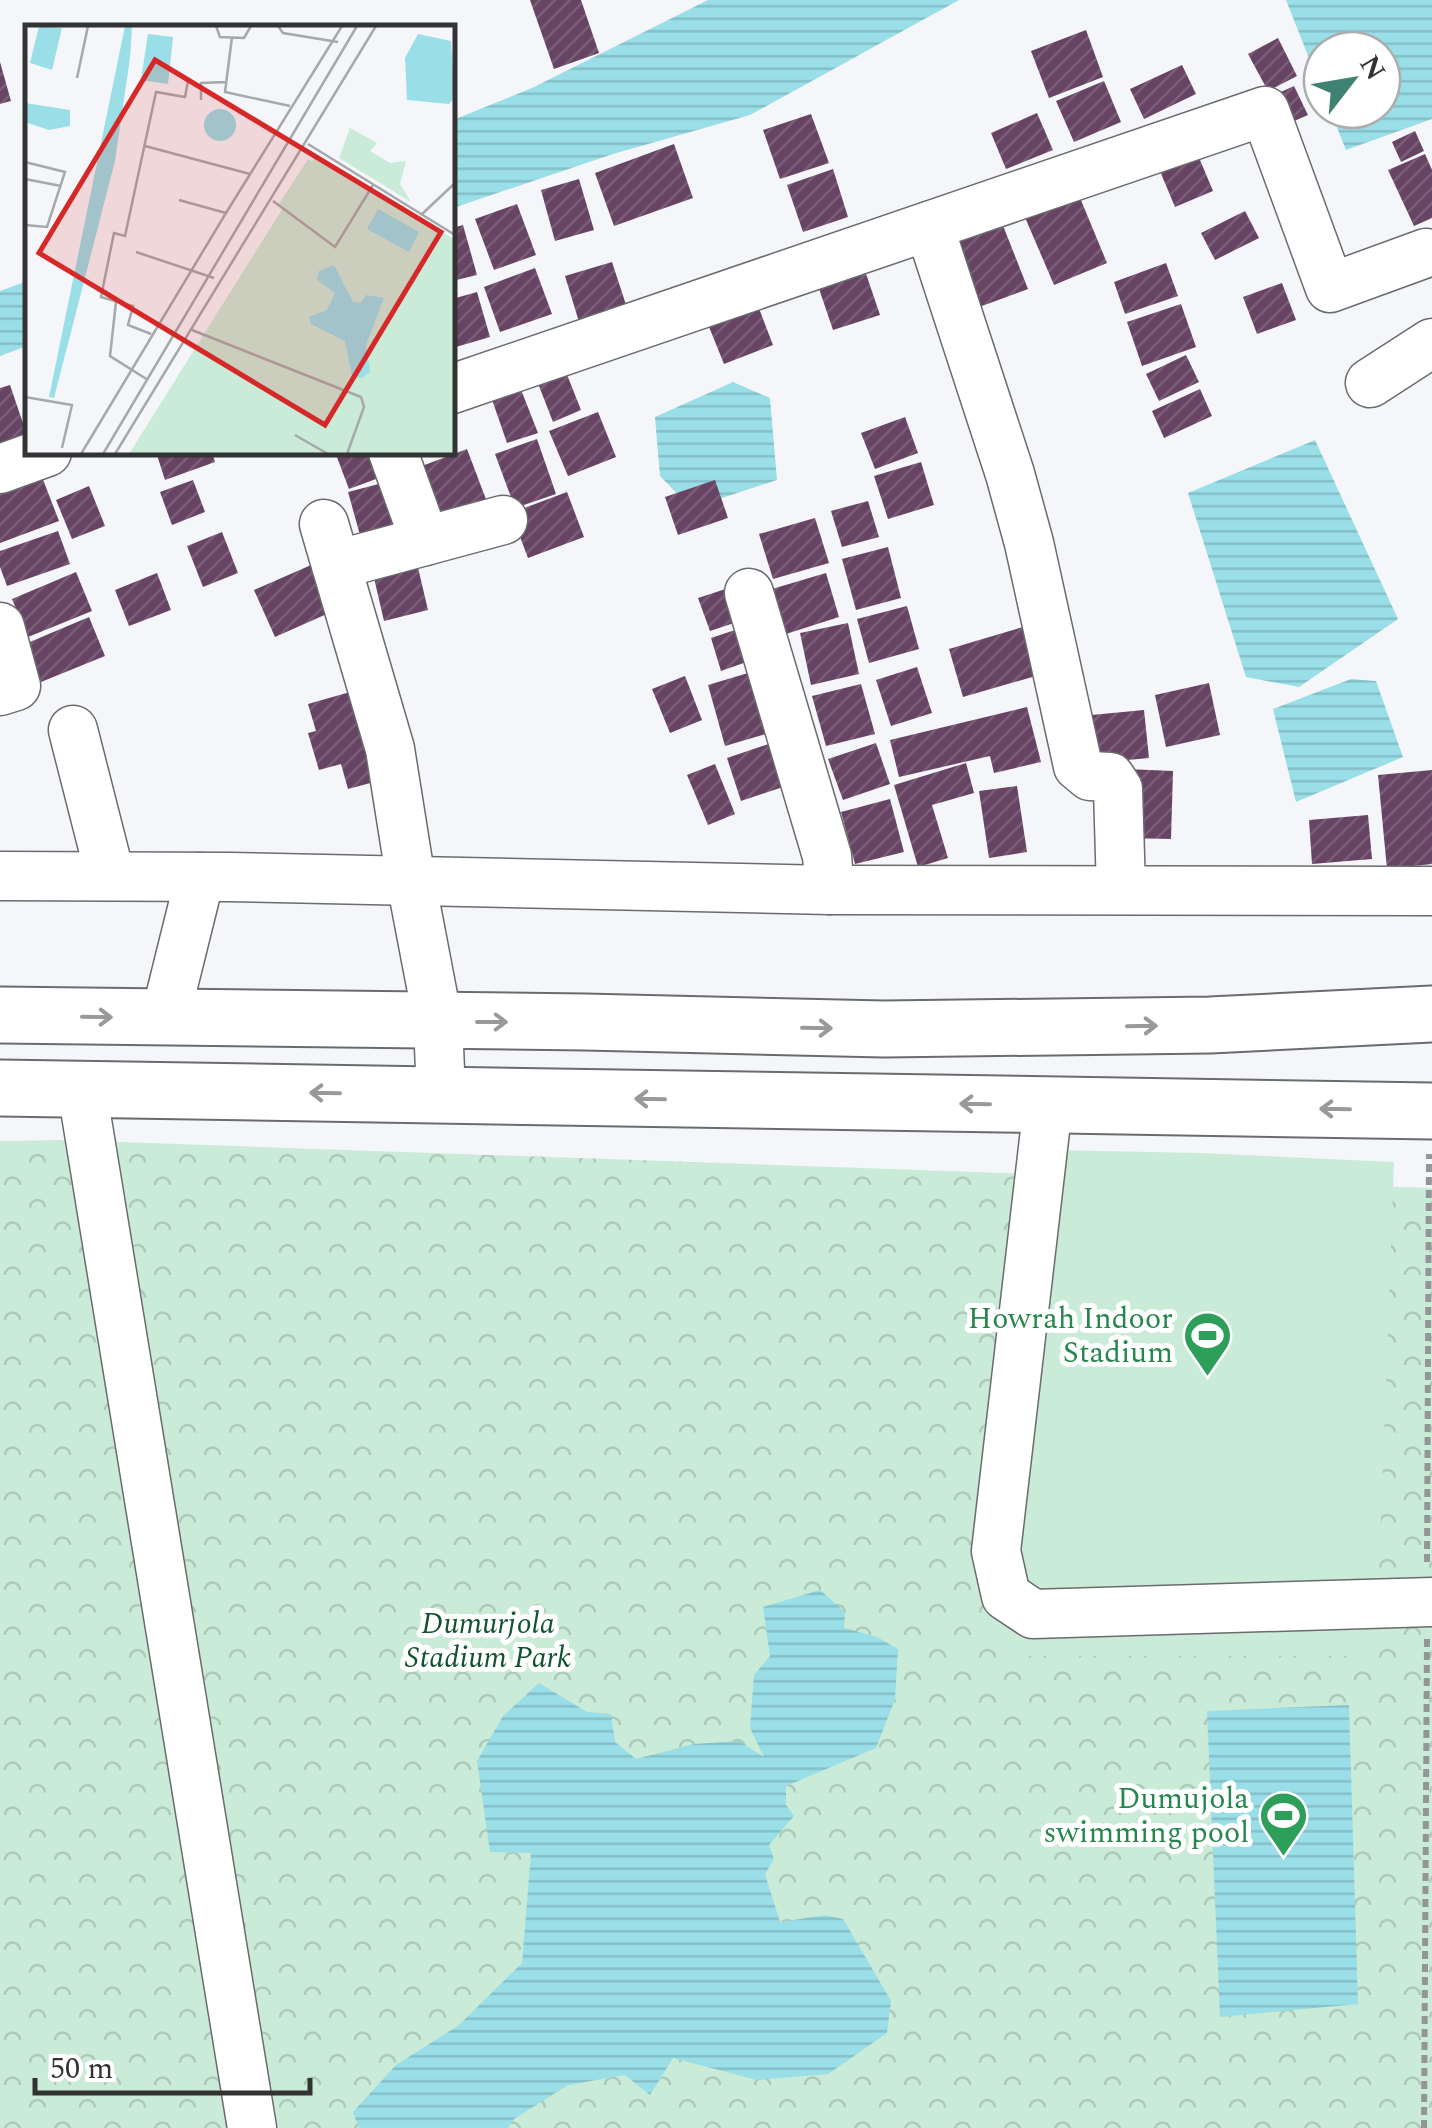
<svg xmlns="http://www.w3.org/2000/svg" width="1432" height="2128" font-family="Spectral,serif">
<defs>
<pattern id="park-crowns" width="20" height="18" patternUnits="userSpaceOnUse" patternTransform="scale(2.5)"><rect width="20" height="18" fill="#c9ebd7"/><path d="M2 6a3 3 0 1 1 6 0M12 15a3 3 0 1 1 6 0" fill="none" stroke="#adcab9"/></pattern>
<pattern id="water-rules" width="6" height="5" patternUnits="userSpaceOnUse" patternTransform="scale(2.5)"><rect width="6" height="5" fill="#9adee8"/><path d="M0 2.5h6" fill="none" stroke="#85bfc8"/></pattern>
<pattern id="building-hatch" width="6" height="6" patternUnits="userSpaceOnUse" patternTransform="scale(2.5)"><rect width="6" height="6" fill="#684464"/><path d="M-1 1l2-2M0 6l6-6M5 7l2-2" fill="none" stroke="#7a5d77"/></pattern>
</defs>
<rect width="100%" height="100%" fill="#f5f6fa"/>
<!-- park -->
<path fill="url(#park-crowns)" d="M65,1140L1432,1188V2128H0V1141Z"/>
<!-- pitch -->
<path fill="#c9ebd7" d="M1053,1150L1199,1153L1394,1162L1376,1656H998Z"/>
<!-- water -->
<g fill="url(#water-rules)">
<path d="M708,0H959L750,115L613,154L453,208V120L532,88Z"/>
<path d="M1286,0H1432V119L1346,150L1330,110H1382V50H1322V91Z"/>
<path d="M27,281V346L0,356V291Z"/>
<path d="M733,382L770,398L777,480L691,508L660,476L655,417Z"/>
<path d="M1315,440L1398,619L1299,687L1246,677L1188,493Z"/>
<path d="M1351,679L1376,681L1403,757L1296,802L1273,709Z"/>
<path d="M820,1590L845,1612L844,1628L877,1637L898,1649L895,1699L876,1748L786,1786V1805L794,1816L769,1845L774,1859L765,1874L780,1922L825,1915L843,1919L891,2001L887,2033L828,2074L757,2080L673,2058L650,2095L625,2075L568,2085L514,2119L508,2128H359L353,2112L396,2065L459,2025L522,1963L531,1853L490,1852L477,1761L503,1716L539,1683L587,1712L611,1714L615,1742L636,1759L694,1744L739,1741L764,1757L750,1728L754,1675L770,1656L763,1607Z"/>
<path d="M1349,1705L1358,2004L1220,2017L1207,1711Z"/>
</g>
<!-- building -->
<g fill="url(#building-hatch)">
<path d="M530,0H581L599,53L554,69Z"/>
<path d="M1086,30L1103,77L1049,98L1031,51Z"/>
<path d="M1278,38L1297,76L1268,91L1248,54Z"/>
<path d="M0,62L11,101L0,104Z"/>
<path d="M1182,65L1196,94L1144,119L1130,89Z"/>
<path d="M1104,81L1121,122L1074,142L1056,101Z"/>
<path d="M1294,86L1308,115L1285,125L1272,96Z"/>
<path d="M1037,113L1053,150L1006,169L991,133Z"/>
<path d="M811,114L829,163L780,179L763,130Z"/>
<path d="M1415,131L1424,151L1401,162L1392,142Z"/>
<path d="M674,144L693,198L614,226L595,173Z"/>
<path d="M1195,148L1213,191L1175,207L1157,164Z"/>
<path d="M1425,154L1432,170V218L1414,226L1388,170Z"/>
<path d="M833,169L848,217L803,232L787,185Z"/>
<path d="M579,179L594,230L555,241L541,190Z"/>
<path d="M1078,193L1107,263L1054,285L1024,215Z"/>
<path d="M517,204L536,255L494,270L475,219Z"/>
<path d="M1245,211L1259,238L1215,260L1201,233Z"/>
<path d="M1002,223L1028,289L971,310L946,244Z"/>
<path d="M463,225L477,275L452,281V228Z"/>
<path d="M861,259L880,315L833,330L814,274Z"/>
<path d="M612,262L631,320L583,335L565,276Z"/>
<path d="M1166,263L1178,296L1125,314L1114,282Z"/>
<path d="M535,268L552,314L500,332L484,287Z"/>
<path d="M1282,283L1296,320L1257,334L1243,297Z"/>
<path d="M477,292L490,337L456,347L452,335V299Z"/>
<path d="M753,293L773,345L724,364L703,312Z"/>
<path d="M1181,304L1196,347L1142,366L1127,322Z"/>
<path d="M1186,355L1199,382L1159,401L1146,374Z"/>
<path d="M560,357L581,410L553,422L532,368Z"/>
<path d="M516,377L538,433L507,443L487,385Z"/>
<path d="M10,385L28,438L0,454V388Z"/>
<path d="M1200,389L1212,416L1164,438L1152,411Z"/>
<path d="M598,412L616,457L568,476L549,431Z"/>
<path d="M905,417L918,453L875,469L861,433Z"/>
<path d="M537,439L556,494L515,508L495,454Z"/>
<path d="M467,449L487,502L426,525L406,472Z"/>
<path d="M156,452H212L215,462L165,480Z"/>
<path d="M335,452H387L395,472L349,489Z"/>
<path d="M921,462L934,505L888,519L874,476Z"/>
<path d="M42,477L59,521L0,543V493Z"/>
<path d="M398,479L415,539L365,553L348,492Z"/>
<path d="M193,480L205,512L172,525L160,492Z"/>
<path d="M715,480L728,518L678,535L665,497Z"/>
<path d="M89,486L105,526L72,539L56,500Z"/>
<path d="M567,492L584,537L528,558L511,513Z"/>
<path d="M868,501L879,537L842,547L831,511Z"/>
<path d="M815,518L829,563L773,579L759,534Z"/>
<path d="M58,531L70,564L7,586L0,567V551Z"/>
<path d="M222,532L238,573L203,587L187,546Z"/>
<path d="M888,547L901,598L856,610L842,559Z"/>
<path d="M415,555L428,610L384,621L371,565Z"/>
<path d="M327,558L347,605L275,637L254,590Z"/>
<path d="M76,572L92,611L28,637L12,599Z"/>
<path d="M157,573L171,610L129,626L115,590Z"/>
<path d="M826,573L839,617L786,634L772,589Z"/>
<path d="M741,584L752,617L710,631L698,598Z"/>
<path d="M907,606L919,649L869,663L857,619Z"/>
<path d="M89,617L105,656L41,682L25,644Z"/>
<path d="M1040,622L1053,671L963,697L949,649Z"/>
<path d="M756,623L766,655L721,671L711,638Z"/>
<path d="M848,623L859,674L811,685L800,633Z"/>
<path d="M768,667L786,728L725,746L708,685Z"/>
<path d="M917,667L932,713L891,726L876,680Z"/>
<path d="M685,676L702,720L670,733L652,689Z"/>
<path d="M1209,683L1220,735L1166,747L1155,695Z"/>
<path d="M861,684L875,734L826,746L812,696Z"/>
<path d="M364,688L389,778L348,789L341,764L319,770L308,733L316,731L308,704Z"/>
<path d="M1027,707L1041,762L994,773L990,756L899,777L890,740Z"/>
<path d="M1144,710L1149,758L1085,764L1081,716Z"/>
<path d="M786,738L801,781L741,801L727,758Z"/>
<path d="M876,743L890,784L843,800L828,759Z"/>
<path d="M966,763L974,793L932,805L948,858L918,867L894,785Z"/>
<path d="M715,764L735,814L708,825L687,775Z"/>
<path d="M1126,769L1173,771L1171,839L1124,838Z"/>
<path d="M1432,770V864L1387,869L1378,775Z"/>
<path d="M1017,786L1027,852L989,858L979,791Z"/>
<path d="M890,799L904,852L855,864L841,812Z"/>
<path d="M1368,815L1372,859L1312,864L1309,820Z"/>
</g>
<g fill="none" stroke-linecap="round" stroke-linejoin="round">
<defs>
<g id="minor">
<path d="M929,226L1010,474L1029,543L1078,766L1090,776L1110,777L1118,789L1121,890"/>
<path d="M1370,383L1432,343"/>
<path d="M452,389L1265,111L1330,288L1426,253"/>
<path d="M393,452L425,541"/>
<path d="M0,469L47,452"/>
<path d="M324,524L390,749L411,881L438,1022L441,1095"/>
<path d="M336,565L503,520"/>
<path d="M0,627L16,686L0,691"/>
<path d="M73,730L110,875"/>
<path d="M0,876L229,877L830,890L827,856L749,593"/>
<path d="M830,890L1432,891"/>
<path d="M165,1018L200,877"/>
<path d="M82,1090L252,2128"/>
<path d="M1048,1105L996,1551L1006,1596L1033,1614L1432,1602"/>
</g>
<g id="major">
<path d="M0,1015L585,1022L884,1029L1210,1025L1432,1014"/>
<path d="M0,1088L1432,1111"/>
</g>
</defs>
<!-- minor casing -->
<use href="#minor" stroke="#6b6b6f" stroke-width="51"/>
<!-- major casing -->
<use href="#major" stroke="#6b6b6f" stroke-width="59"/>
<!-- path -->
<g stroke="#949597" stroke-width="6" stroke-dasharray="8 5" stroke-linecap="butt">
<path d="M1427,1562L1429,1154"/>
<path d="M1424,2128L1427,1639"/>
</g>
<!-- minor -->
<use href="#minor" stroke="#fff" stroke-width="48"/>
<!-- major -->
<use href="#major" stroke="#fff" stroke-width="55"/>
</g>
<!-- one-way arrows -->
<defs><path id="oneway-shaft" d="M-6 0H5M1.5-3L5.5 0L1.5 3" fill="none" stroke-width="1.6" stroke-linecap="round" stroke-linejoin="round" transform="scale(2.5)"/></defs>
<g stroke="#99999a">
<use href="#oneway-shaft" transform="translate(97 1017) rotate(1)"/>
<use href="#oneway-shaft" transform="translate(492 1022)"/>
<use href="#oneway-shaft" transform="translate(1142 1026) rotate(-1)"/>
<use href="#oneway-shaft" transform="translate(817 1028) rotate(1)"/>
<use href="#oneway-shaft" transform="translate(325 1093) rotate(-179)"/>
<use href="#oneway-shaft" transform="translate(650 1099) rotate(-179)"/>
<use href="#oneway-shaft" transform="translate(975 1104) rotate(-179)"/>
<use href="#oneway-shaft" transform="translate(1335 1109) rotate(-179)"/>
</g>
<!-- icons -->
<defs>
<symbol id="stadium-pin" viewBox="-11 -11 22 30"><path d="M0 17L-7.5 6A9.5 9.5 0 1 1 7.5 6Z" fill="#2e9e5b" stroke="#fff"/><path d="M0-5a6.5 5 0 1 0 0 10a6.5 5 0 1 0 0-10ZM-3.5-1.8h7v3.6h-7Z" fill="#fff"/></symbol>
</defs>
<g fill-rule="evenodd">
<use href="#stadium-pin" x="1180" y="1308" width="55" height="75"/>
<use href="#stadium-pin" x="1256" y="1788" width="55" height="75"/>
</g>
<g text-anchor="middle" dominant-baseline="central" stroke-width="10" stroke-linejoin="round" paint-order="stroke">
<!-- leisure labels -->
<g font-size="30" fill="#27864d" stroke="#fff" text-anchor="end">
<text x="1173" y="1319">Howrah Indoor<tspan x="1173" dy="34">Stadium</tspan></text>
<text x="1249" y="1799">Dumujola<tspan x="1249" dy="34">swimming pool</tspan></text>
</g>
<!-- park labels -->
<g font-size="30" font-style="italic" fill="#115134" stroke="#fff">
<text x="488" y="1624">Dumurjola<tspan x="488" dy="34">Stadium Park</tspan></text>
</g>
</g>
<!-- overview -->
<g transform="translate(25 25)">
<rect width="430" height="430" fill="#f5f6fa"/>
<path d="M325,103L352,118L345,126L365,138L381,136L375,159L386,177L314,133ZM291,130L430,215V429H104Z" fill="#c9ebd7"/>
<path d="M283,134L348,177L318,228L254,179Z" fill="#c9ebd7"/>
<path d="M14,1L37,3L27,45L5,38ZM100,1H107L105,33L90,136L29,373L24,372ZM123,9L148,12L143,59L116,55ZM393,9L426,16L430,72L424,79L382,75L380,33ZM0,78L45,85V101L24,105L0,97ZM179 100a16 16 0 1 1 32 0a16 16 0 1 1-32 0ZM353,184L394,207L384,227L342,204ZM309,240L328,277L336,278L341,270L359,273L341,320L345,347L337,353L327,351L320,316L286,299L284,292L302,285L310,268L292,255L294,246Z" fill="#9adee8"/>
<path fill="none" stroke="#a7a8ab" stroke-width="2.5" d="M191,1L195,12L219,13L226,1M253,1L258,8L313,17M207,12L200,67L265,81M52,53L63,1M176,75V58L201,57M283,119L430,210M120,121L225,149M0,137L40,147L22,202L0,200M0,154L36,161M248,176L310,222L348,160M201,188L317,1M396,190L430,158M111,227L189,253M91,277L85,331L123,355M167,305L336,372L339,382L322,429M126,309L103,300L108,281L76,272L89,208L100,211L131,67L160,72L163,56M0,372L47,380L37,423M270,410L303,429M56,429L201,188L154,175M78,429L332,1M90,429L351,1"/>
<path fill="#d62828" fill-opacity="0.15" stroke="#d62828" stroke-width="5" d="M130,35L416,207L300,400L14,228Z"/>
<rect width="430" height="430" fill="none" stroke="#333334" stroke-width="5"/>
</g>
<!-- north arrow -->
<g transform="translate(1352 80) rotate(59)"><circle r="48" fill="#ffffff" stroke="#adadae" stroke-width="2.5"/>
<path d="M0-8L18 38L0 25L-18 38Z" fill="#408272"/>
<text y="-15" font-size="28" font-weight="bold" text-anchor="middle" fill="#333334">N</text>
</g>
<!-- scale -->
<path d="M35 2078v15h275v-15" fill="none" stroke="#333334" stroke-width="5"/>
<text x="50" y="2078" font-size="30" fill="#333334" stroke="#ffffff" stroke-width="8" paint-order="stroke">50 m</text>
</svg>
